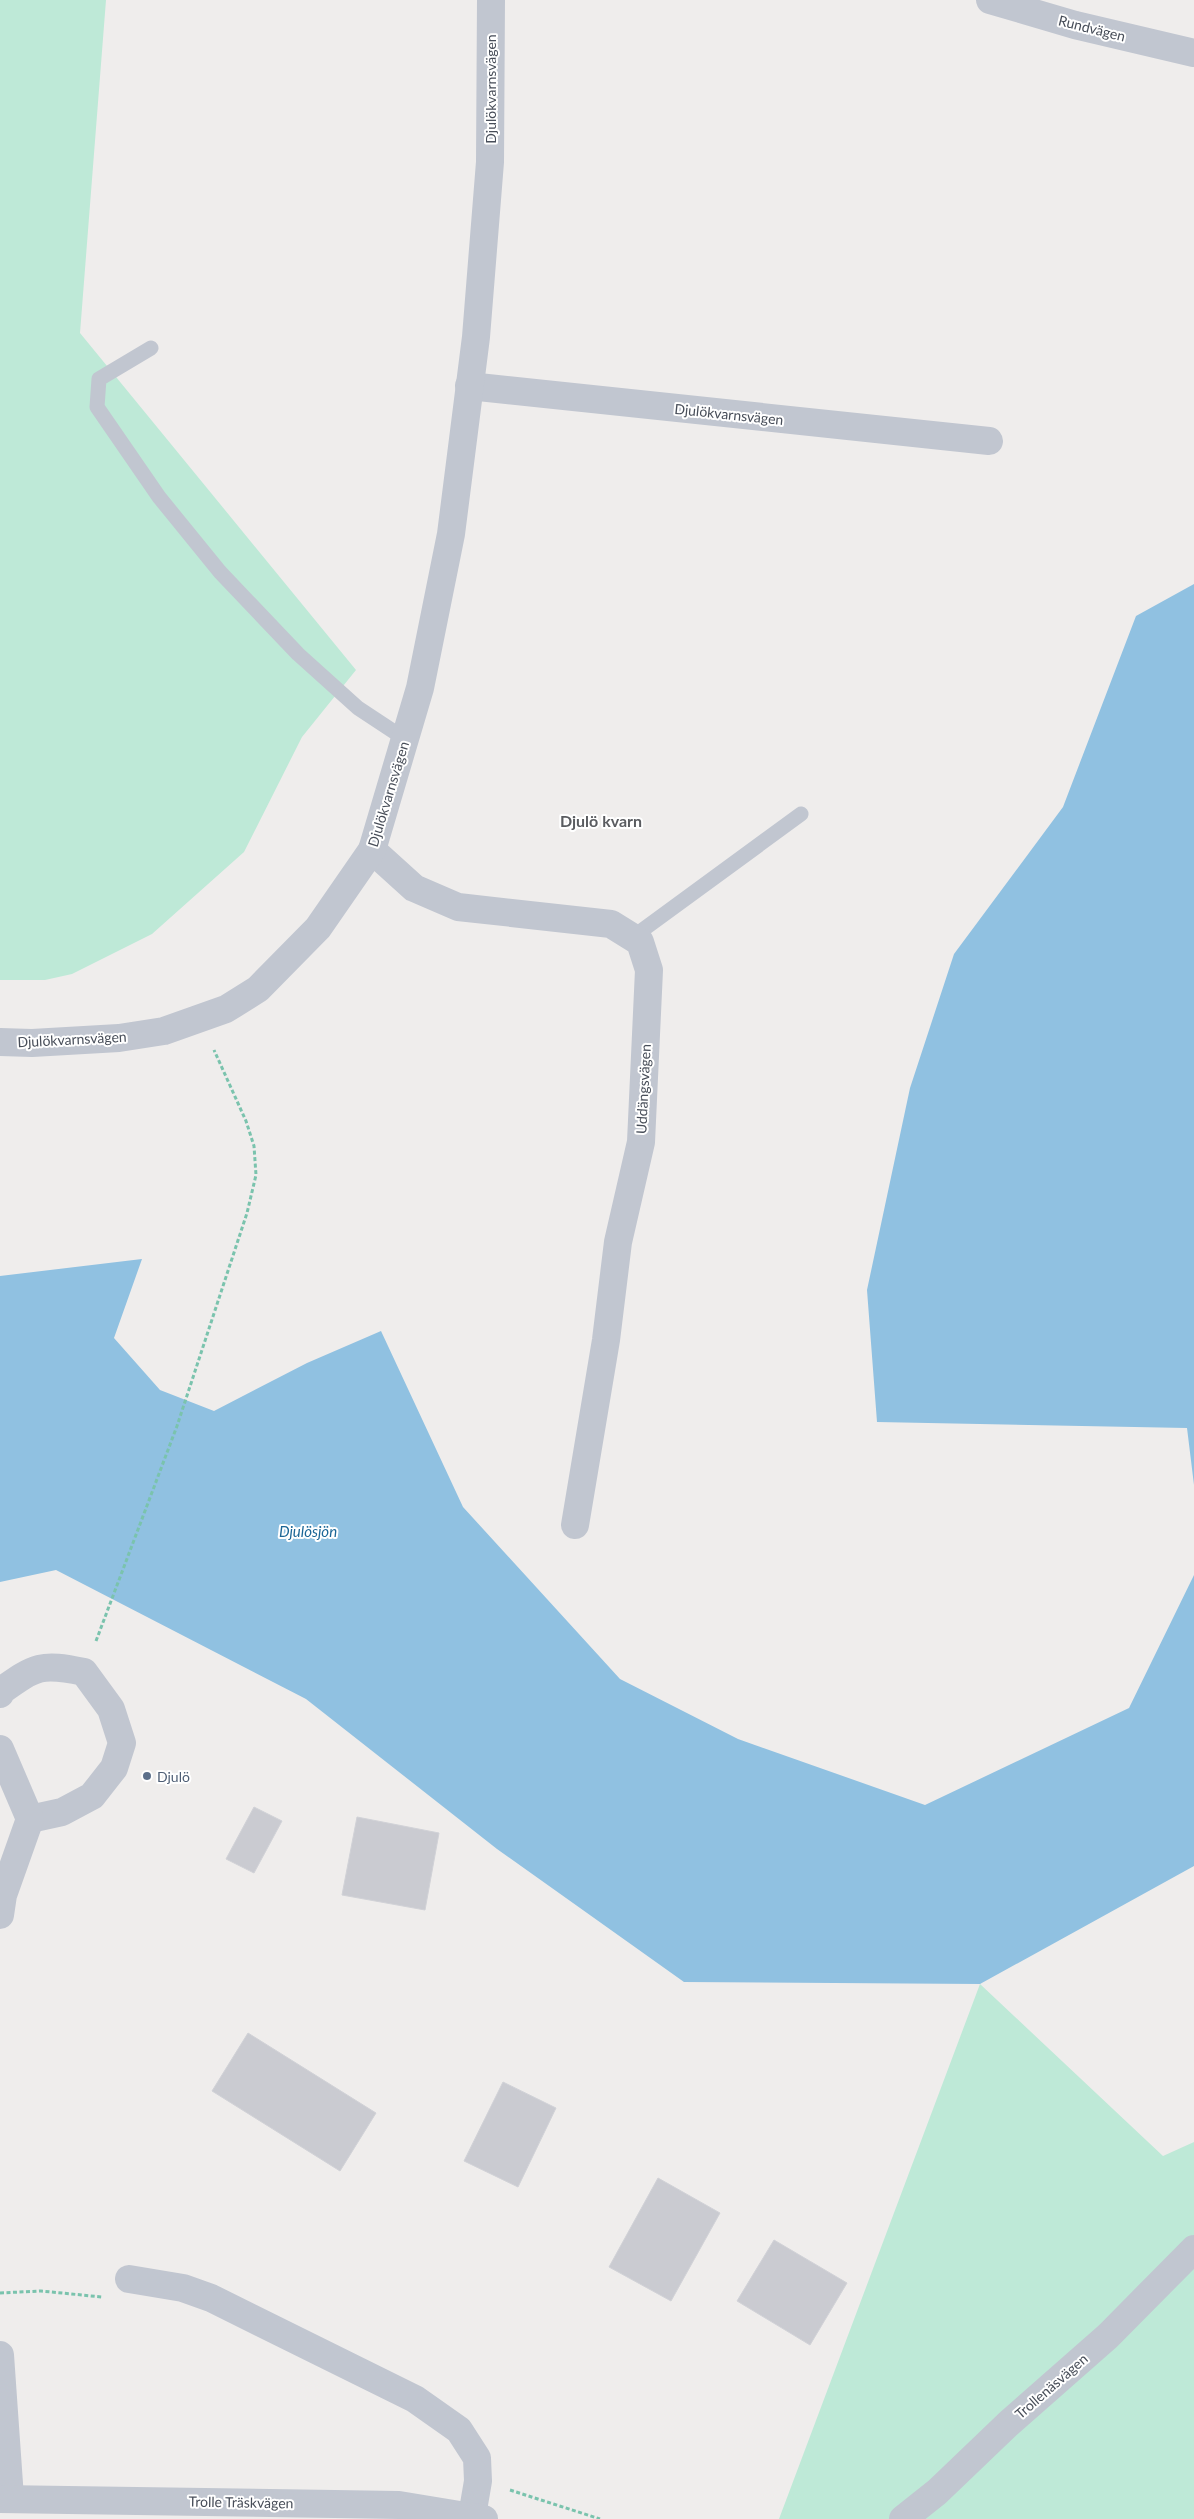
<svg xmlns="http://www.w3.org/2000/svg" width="1194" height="2519" font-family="Lato,sans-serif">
<rect width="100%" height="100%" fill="#efedec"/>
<!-- green -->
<g fill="#bee9d7">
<path d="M0,0H106L80,333L356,670L302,737L244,852L152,934L72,974L45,980H0Z"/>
<path d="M980,1984L1163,2156L1194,2142V2519H779Z"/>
</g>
<!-- water -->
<g fill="#90c1e1">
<path d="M1194,584V1485L1187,1428L877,1422L867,1290L910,1088L954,954L1063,807L1136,616Z"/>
<path d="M142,1259L114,1338L160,1390L214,1411L307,1363L381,1331L463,1507L620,1679L738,1739L925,1805L1129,1708L1194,1575V1866L980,1984L684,1982L497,1849L306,1699L56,1570L0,1582V1276Z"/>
</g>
<!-- building -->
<g fill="#cacbd1" stroke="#d1d2d7">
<path d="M254,1807L282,1821L254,1873L226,1859Z"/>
<path d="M357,1817L439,1833L425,1910L342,1895Z"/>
<path d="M248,2033L376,2113L340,2171L212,2091Z"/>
<path d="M503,2082L556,2108L518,2187L464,2161Z"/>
<path d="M658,2178L720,2213L671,2301L609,2267Z"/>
<path d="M774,2240L847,2283L810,2345L737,2301Z"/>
</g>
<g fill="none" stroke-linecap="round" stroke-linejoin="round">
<!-- path -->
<g stroke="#7ac3ad" stroke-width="3" stroke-dasharray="4 2.5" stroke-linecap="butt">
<path d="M96,1641L177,1426L247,1213L256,1175L254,1146L246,1121L214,1050"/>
<path d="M0,2293L41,2291L102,2297"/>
<path d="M510,2490L600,2519"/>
</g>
<!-- service -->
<g stroke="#c1c6d0" stroke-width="15">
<path d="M151,348L99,379L97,407L159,497L220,572L298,654L358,708L405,739"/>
<path d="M633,937L801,814"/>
</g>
<!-- minor -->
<g stroke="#c1c6d0" stroke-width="28">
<path d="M990,0L1075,25L1194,53"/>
<path d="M469,386L989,441"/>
<path d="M372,850L414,888L458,907L611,924L640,942L649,970L641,1142L618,1242L606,1340L575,1525"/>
<path d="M0,1042L32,1043L119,1038L164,1031L226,1009L258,989L318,928L372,850L420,688L451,534L476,337L490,162L491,0"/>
<path d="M0,1694L1,1691C36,1666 41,1663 84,1672L111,1709L122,1743L114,1768L92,1796L62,1812L30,1819"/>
<path d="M0,1749L30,1819L3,1895L0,1915"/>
<path d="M129,2279L183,2288L211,2298L415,2399L459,2430L477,2458L478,2481L472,2516"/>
<path d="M0,2355L10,2498"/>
<path d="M0,2499L399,2505L484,2519"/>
<path d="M903,2519L937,2492L1008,2424L1108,2336L1194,2249"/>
</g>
</g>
<!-- markers -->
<circle fill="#5c6f8a" stroke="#fff" stroke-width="2" cx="147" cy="1776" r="5"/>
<g text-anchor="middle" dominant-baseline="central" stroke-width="4" stroke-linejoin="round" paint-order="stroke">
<!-- street labels -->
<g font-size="14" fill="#474d58" stroke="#fff">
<text transform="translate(1092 28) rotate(14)">Rundvägen</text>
<text transform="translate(490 89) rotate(-90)">Djulökvarnsvägen</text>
<text transform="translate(729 414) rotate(6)">Djulökvarnsvägen</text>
<text transform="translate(388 794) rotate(-73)">Djulökvarnsvägen</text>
<text transform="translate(72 1039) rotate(-3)">Djulökvarnsvägen</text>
<text transform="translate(643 1089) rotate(-87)">Uddängsvägen</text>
<text transform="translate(1051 2386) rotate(-41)">Trollenäsvägen</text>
<text transform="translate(241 2502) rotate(1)">Trolle Träskvägen</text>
</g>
<!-- service labels -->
<g font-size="14" fill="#4e5e75" stroke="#fff" text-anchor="start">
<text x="157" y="1776">Djulö</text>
</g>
<!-- water labels -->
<g font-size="15" font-style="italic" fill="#1b6696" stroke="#fff">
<text x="308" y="1531">Djulösjön</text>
</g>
<!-- quarter labels -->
<g font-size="16" font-weight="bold" fill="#5a5c60" stroke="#fff">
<text x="601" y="820">Djulö kvarn</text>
</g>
</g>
</svg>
